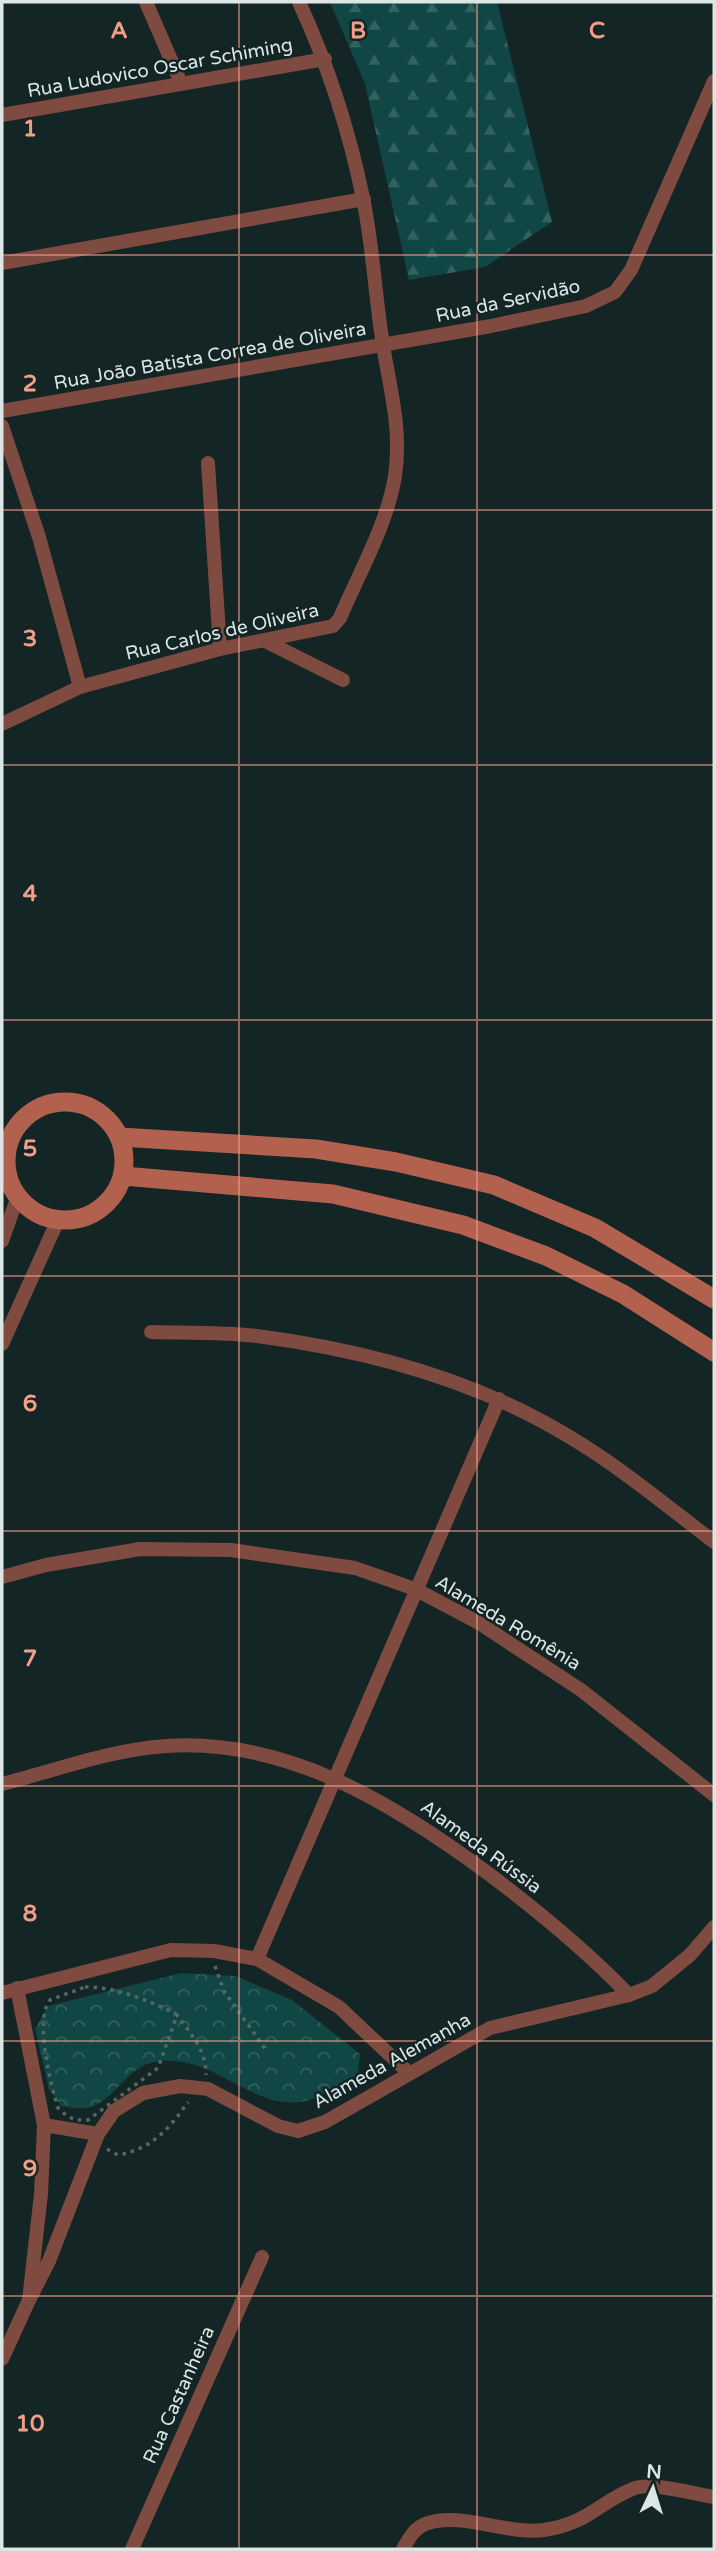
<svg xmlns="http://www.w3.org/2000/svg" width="716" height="2551" font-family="'Varela Round',sans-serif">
<defs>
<pattern id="forest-firs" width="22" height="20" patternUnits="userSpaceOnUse" patternTransform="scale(1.75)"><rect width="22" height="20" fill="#104644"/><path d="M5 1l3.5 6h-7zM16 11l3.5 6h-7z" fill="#32615f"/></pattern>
<pattern id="park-crowns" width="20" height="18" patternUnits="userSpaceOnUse" patternTransform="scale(1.75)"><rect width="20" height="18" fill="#104644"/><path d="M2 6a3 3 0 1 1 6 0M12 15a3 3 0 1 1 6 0" fill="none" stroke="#32615f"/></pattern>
</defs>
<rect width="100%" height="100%" fill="#132524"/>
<!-- forest -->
<path fill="url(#forest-firs)" d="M330,2H497L552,222L485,267L409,280L365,84Z"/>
<!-- park -->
<path fill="url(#park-crowns)" d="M181,1973L235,1976L292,2000L360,2054L358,2075C344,2082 330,2092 315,2098C263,2118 225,2064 174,2061C130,2058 127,2086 98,2104C87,2111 73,2108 61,2106L49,2089L35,2029L48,2006Z"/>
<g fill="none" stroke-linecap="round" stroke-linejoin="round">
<!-- path -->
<g stroke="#576766" stroke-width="3.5" stroke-dasharray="3.5 5" stroke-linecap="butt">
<path d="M215,1966L224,1991L266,2050"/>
<path d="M85,1987C117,1987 146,2000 175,2013L176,2018L158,2068L88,2120C75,2121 68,2118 58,2108C51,2086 34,2019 50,2000Z"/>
<path d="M176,2014C190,2032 207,2052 206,2075"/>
<path d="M107,2149L118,2155C152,2149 169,2129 188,2102"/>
</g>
<!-- minor -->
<g stroke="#7f4b40" stroke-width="14">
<path d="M146,2L181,83"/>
<path d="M2,115L325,59"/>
<path d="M2,263L364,199"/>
<path d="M2,411L491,326L586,306L615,292L631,270L714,81"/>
<path d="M2,426L39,537L80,687"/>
<path d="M208,463L220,649"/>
<path d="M265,641L343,680"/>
<path d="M2,724L80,687L220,649L333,626L340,618C359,573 387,525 395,476C402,430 390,389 383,345C375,296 373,246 363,198C349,130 328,65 299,2"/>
<path d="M2,1241L18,1196"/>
<path d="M151,1332C186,1333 222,1332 257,1336C365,1350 474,1379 568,1436C619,1466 667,1506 714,1542"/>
<path d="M2,1344L58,1220"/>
<path d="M2,1577L46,1565L140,1549L231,1550L355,1568L415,1589L479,1623L581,1690L714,1795"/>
<path d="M2,1784C57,1770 109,1750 166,1746C289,1738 395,1805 489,1874C538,1911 586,1950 629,1995"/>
<path d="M257,1959L499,1399"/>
<path d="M2,1993L171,1950L214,1951L257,1959L339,2007L409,2073"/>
<path d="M44,2125L98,2134"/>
<path d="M29,2300L49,2261L98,2134L114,2111L143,2093L180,2086L208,2089L278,2126L298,2131L325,2122L490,2028L629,1995L652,1986L690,1955L714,1927"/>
<path d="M2,2359L29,2300L41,2194L44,2125L17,1988"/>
<path d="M132,2549L262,2257"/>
<path d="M403,2549C409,2538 415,2527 428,2523C461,2512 508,2535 544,2530C588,2524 600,2501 635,2488C652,2482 695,2494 714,2497"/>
</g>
<!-- secondary -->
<g stroke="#b3614f" stroke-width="19">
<circle cx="65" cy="1161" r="59"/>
<path d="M120,1137L316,1149L396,1162L494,1185L595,1228L714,1299"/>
<path d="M123,1176L333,1194L463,1225L546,1256L623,1294L714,1352"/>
</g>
</g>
<!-- grid -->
<path fill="none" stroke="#f49e8a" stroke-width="2" stroke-opacity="0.55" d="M239,2V2549M477,2V2549M2,255H714M2,510H714M2,765H714M2,1020H714M2,1276H714M2,1531H714M2,1786H714M2,2041H714M2,2296H714"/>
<g text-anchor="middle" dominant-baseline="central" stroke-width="5" stroke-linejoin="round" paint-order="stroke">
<!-- street labels -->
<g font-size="19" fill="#dbe6e5" stroke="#132524">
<text transform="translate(160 68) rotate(-10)">Rua Ludovico Oscar Schiming</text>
<text transform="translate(508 301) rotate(-12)">Rua da Servidão</text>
<text transform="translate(210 356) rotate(-10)">Rua João Batista Correa de Oliveira</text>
<text transform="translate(222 632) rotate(-13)">Rua Carlos de Oliveira</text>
<text transform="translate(508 1623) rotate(31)">Alameda Romênia</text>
<text transform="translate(481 1847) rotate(36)">Alameda Rússia</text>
<text transform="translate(392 2061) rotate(-29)">Alameda Alemanha</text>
<text transform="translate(179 2395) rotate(-66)">Rua Castanheira</text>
</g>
</g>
<g font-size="23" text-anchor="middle" font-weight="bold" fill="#f49e8a" stroke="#132524" stroke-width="5" stroke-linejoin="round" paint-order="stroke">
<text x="119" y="38">A</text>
<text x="358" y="38">B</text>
<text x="597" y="38">C</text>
<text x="30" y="136">1</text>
<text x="30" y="391">2</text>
<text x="30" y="646">3</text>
<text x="30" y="901">4</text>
<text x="30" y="1156">5</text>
<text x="30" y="1411">6</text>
<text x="30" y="1666">7</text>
<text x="30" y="1921">8</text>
<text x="30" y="2176">9</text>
<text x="30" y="2431">10</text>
</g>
<!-- border -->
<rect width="716" height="2551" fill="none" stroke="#dbe6e5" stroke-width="7"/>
<!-- north arrow -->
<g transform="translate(653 2488) rotate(4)" stroke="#132524" stroke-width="5" paint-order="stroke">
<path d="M0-5L12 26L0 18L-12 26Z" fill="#dbe6e5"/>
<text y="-10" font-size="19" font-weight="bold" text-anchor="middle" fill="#dbe6e5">N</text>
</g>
</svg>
